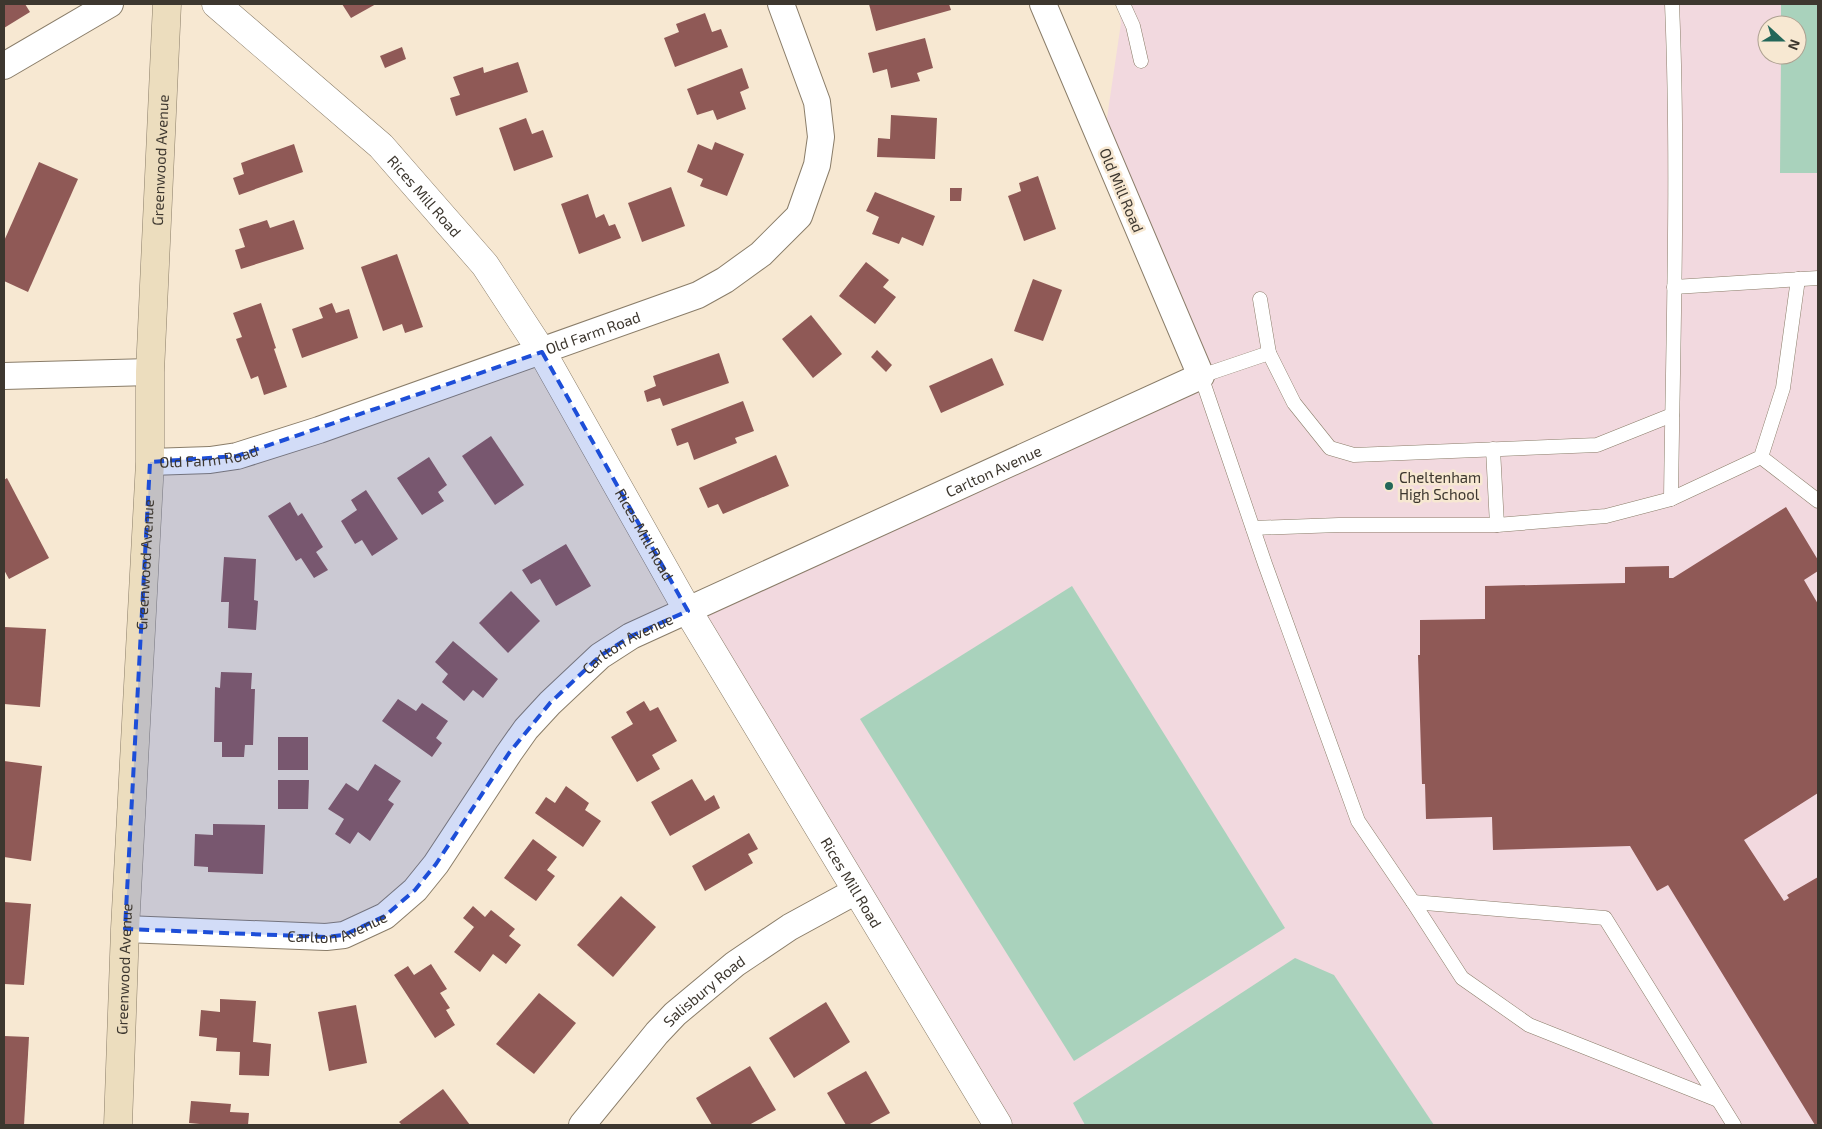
<svg xmlns="http://www.w3.org/2000/svg" width="1822" height="1129" font-family="'Exo 2',sans-serif">
<rect width="100%" height="100%" fill="#f7e8d2"/>
<!-- education -->
<path fill="#f2d9df" fill-rule="evenodd" d="M1118,4H1818V1125H1000L688,611L1201,376L1103,145L1121,23ZM1767,25H1797V55H1767Z"/>
<!-- green -->
<g fill="#a9d2bc">
<path d="M1781,4H1818V173H1780L1781,55H1797V25H1781Z"/>
<path d="M1072,586L1285,928L1074,1061L860,719Z"/>
<path d="M1295,958L1334,975L1434,1125H1085L1073,1103Z"/>
</g>
<!-- building -->
<g fill="#8f5956">
<path d="M4,4H25L30,12L4,28Z"/>
<path d="M342,4H376L351,18Z"/>
<path d="M869,4H949L951,10L876,31Z"/>
<path d="M705,13L712,32L721,29L728,47L675,67L664,38L679,32L676,24Z"/>
<path d="M925,38L933,68L917,73L920,81L891,88L887,69L873,73L868,53Z"/>
<path d="M402,47L406,59L385,68L380,56Z"/>
<path d="M518,62L528,92L456,116L450,98L460,95L453,77L483,67L484,73Z"/>
<path d="M742,68L749,88L740,92L746,109L717,120L713,110L697,115L687,89Z"/>
<path d="M891,115L937,118L935,159L877,157L878,138L890,139Z"/>
<path d="M526,118L532,134L543,130L553,157L514,171L499,128Z"/>
<path d="M715,142L744,154L727,196L700,186L703,179L687,172L698,144L712,150Z"/>
<path d="M294,144L303,172L239,195L233,178L244,174L241,163Z"/>
<path d="M39,162L78,179L28,292L4,281V241Z"/>
<path d="M1038,176L1056,229L1024,241L1008,196L1021,191L1019,183Z"/>
<path d="M671,187L685,226L642,242L628,203Z"/>
<path d="M950,188H962L961,201H950Z"/>
<path d="M875,192L935,216L923,246L902,237L899,244L872,234L879,217L866,211Z"/>
<path d="M588,194L596,218L604,214L609,226L615,224L621,238L579,254L561,204Z"/>
<path d="M267,220L270,228L294,220L304,249L241,269L235,250L245,247L239,229Z"/>
<path d="M397,254L423,327L405,333L402,324L383,331L361,267Z"/>
<path d="M866,262L889,280L883,287L896,297L875,324L839,296Z"/>
<path d="M1033,279L1062,290L1043,341L1014,331Z"/>
<path d="M261,303L276,348L274,349L287,387L264,395L258,376L251,379L236,339L242,337L233,313Z"/>
<path d="M332,303L336,313L349,309L358,338L302,358L292,329L323,318L319,308Z"/>
<path d="M811,315L842,354L813,378L782,339Z"/>
<path d="M877,350L892,365L886,372L871,357Z"/>
<path d="M719,353L729,383L663,406L660,398L647,402L644,391L656,386L653,376Z"/>
<path d="M992,358L1004,385L941,413L929,386Z"/>
<path d="M743,401L754,431L735,438L737,443L694,460L688,442L677,446L671,429Z"/>
<path d="M491,436L524,485L495,505L462,456Z"/>
<path d="M776,455L789,486L723,514L718,504L708,508L699,488Z"/>
<path d="M429,457L447,485L438,492L444,501L422,515L397,478Z"/>
<path d="M7,478L49,558L9,579L4,570V480Z"/>
<path d="M366,490L398,539L372,556L362,540L355,544L341,521L357,510L351,500Z"/>
<path d="M290,502L298,516L302,513L323,547L316,552L328,570L314,578L301,558L296,561L268,516Z"/>
<path d="M1786,507L1818,560V571L1804,580L1818,604V793L1744,840L1784,901L1789,898L1787,895L1818,877V1125H1815L1668,885L1657,891L1630,846L1493,850L1492,817L1426,819L1425,784H1422L1418,655H1420V620L1485,619V586L1625,583V567L1669,566V578H1673Z"/>
<path d="M566,544L591,586L556,606L540,579L531,584L522,570Z"/>
<path d="M224,557L256,559L254,600L258,601L256,630L228,628L229,602H221Z"/>
<path d="M511,591L540,621L508,653L479,623Z"/>
<path d="M4,627L46,629L40,707L4,704Z"/>
<path d="M453,641L498,679L483,698L473,690L464,701L442,682L448,674L435,662Z"/>
<path d="M221,672L252,673L251,689H255L253,745H245L244,757H222V742H214L215,687L220,688Z"/>
<path d="M398,699L416,711L422,703L448,721L436,738L442,743L432,757L382,721Z"/>
<path d="M644,701L650,711L658,707L677,741L652,755L660,769L637,782L611,737L633,724L626,712Z"/>
<rect x="278" y="737" width="30" height="33"/>
<path d="M4,761L42,766L31,861L4,857Z"/>
<path d="M375,764L401,781L388,800L394,804L370,841L358,832L350,844L335,834L344,819L328,809L346,783L358,791Z"/>
<path d="M692,779L705,801L714,795L720,808L670,836L651,802Z"/>
<path d="M278,780H309L308,809H278Z"/>
<path d="M566,786L589,803L585,810L601,821L583,847L535,813L546,797L555,803Z"/>
<path d="M213,824L265,825L263,874L208,872V867L194,866L195,834L213,835Z"/>
<path d="M749,833L758,849L748,854L753,863L705,891L692,866Z"/>
<path d="M533,839L557,857L547,870L555,876L536,901L504,878Z"/>
<path d="M621,896L656,927L613,977L577,945Z"/>
<path d="M4,902L31,904L24,985L4,984Z"/>
<path d="M473,906L485,917L491,910L515,929L509,936L521,945L506,964L493,954L480,972L454,952L474,927L463,918Z"/>
<path d="M431,964L447,989L440,993L450,1008L446,1010L455,1025L435,1038L394,975L408,966L414,975Z"/>
<path d="M539,993L576,1023L534,1074L496,1044Z"/>
<path d="M220,999L256,1001L253,1042L271,1044L269,1076L239,1075L240,1052L216,1051L217,1038L199,1036L201,1010L220,1012Z"/>
<path d="M826,1002L850,1042L794,1078L769,1038Z"/>
<path d="M356,1005L367,1063L329,1071L318,1012Z"/>
<path d="M4,1036L29,1037L24,1125H4Z"/>
<path d="M750,1066L776,1110L749,1125H712L696,1098Z"/>
<path d="M866,1071L890,1113L868,1125H846L827,1093Z"/>
<path d="M443,1089L470,1125H402L399,1122Z"/>
<path d="M191,1101L231,1104L230,1112L249,1113L248,1125H200V1124L189,1123Z"/>
</g>
<g fill="none" stroke-linecap="round" stroke-linejoin="round">
<defs>
<g id="service">
<path d="M1123,4L1133,26L1141,61"/>
<path d="M1674,287L1818,278"/>
<path d="M1260,299L1269,353"/>
<path d="M1672,415L1597,445L1354,455L1330,448L1294,403L1269,353L1201,376L1265,564L1358,821L1413,902L1462,978L1529,1025L1718,1100"/>
<path d="M1493,449L1497,525"/>
<path d="M1761,457L1818,501"/>
<path d="M1671,499C1673,334 1679,169 1672,4"/>
<path d="M1253,528L1339,525H1497L1606,516L1671,499L1761,457L1783,388L1798,279"/>
<path d="M1413,902L1605,918L1734,1125"/>
</g>
<g id="minor">
<path d="M4,66L110,4"/>
<path d="M4,376L150,372"/>
<path id="s1" d="M150,462L210,460L237,456L319,430L698,295L725,280L761,254L799,216L817,165L821,137L817,102L781,4"/>
<path id="s2" d="M125,929L326,937L344,935L385,916L415,890L436,864L509,753L526,729L550,703L600,656L631,636L1201,376L1043,4"/>
<path id="s3" d="M582,1125L657,1033L675,1014L735,964L790,927L856,891"/>
</g>
<g id="tertiary">
<path id="s4" d="M216,4L381,146L485,265L542,352L688,611L998,1125"/>
</g>
<g id="secondary">
<path id="s5" d="M118,1125L125,929L150,462V372L167,4"/>
</g>
</defs>
<!-- service casing -->
<use href="#service" stroke="#8a7d69" stroke-width="15"/>
<!-- minor casing -->
<use href="#minor" stroke="#8a7d69" stroke-width="28"/>
<!-- tertiary casing -->
<use href="#tertiary" stroke="#8a7d69" stroke-width="29"/>
<!-- secondary casing -->
<use href="#secondary" stroke="#8a7d69" stroke-width="29"/>
<!-- service -->
<use href="#service" stroke="#fff" stroke-width="14"/>
<!-- minor -->
<use href="#minor" stroke="#fff" stroke-width="26"/>
<!-- tertiary -->
<use href="#tertiary" stroke="#fff" stroke-width="28"/>
<!-- secondary -->
<use href="#secondary" stroke="#ecddbe" stroke-width="28"/>
</g>
<!-- marked area -->
<path fill="#1d4ed8" fill-opacity="0.2" stroke="#1d4ed8" stroke-width="4" stroke-dasharray="10 6" stroke-linejoin="round" d="M542,352L688,611L631,636L600,656L550,703L509,753L436,864L415,890L385,916L344,935L326,937L125,929L150,462L237,456Z"/>
<!-- markers -->
<circle fill="#236759" stroke="#f7e8d2" stroke-width="2" cx="1389" cy="486" r="5"/>
<g text-anchor="middle" dominant-baseline="central" stroke-width="5" stroke-linejoin="round" paint-order="stroke">
<!-- street labels -->
<g font-size="15" fill="#3d372f" stroke="#f7e8d2">
<text stroke="none"><textPath href="#s5" startOffset="966">Greenwood Avenue</textPath></text>
<text transform="translate(1122 190) rotate(67)">Old Mill Road</text>
<text stroke="none"><textPath href="#s4" startOffset="284">Rices Mill Road</textPath></text>
<text stroke="none"><textPath href="#s1" startOffset="464">Old Farm Road</textPath></text>
<text stroke="none"><textPath href="#s1" startOffset="59">Old Farm Road</textPath></text>
<text stroke="none"><textPath href="#s2" startOffset="1039">Carlton Avenue</textPath></text>
<text stroke="none"><textPath href="#s4" startOffset="689">Rices Mill Road</textPath></text>
<text stroke="none"><textPath href="#s5" startOffset="561">Greenwood Avenue</textPath></text>
<text stroke="none"><textPath href="#s2" startOffset="634">Carlton Avenue</textPath></text>
<text stroke="none"><textPath href="#s4" startOffset="1094">Rices Mill Road</textPath></text>
<text stroke="none"><textPath href="#s2" startOffset="214">Carlton Avenue</textPath></text>
<text stroke="none"><textPath href="#s5" startOffset="156">Greenwood Avenue</textPath></text>
<text stroke="none"><textPath href="#s3" startOffset="182">Salisbury Road</textPath></text>
</g>
<!-- poi labels -->
<g font-size="15" fill="#3d372f" stroke="#f7e8d2" text-anchor="start">
<text x="1399" y="477">Cheltenham<tspan x="1399" dy="17">High School</tspan></text>
</g>
</g>
<!-- border -->
<rect width="1822" height="1129" fill="none" stroke="#3d372f" stroke-width="10"/>
<!-- north arrow -->
<g transform="translate(1782 40) rotate(111)"><circle r="24" fill="#f7e8d2" stroke="#ada191"/>
<path d="M0-4L9 19L0 12L-9 19Z" fill="#236759"/>
<text y="-8" font-size="14" font-weight="bold" text-anchor="middle" fill="#3d372f">N</text>
</g>
</svg>
